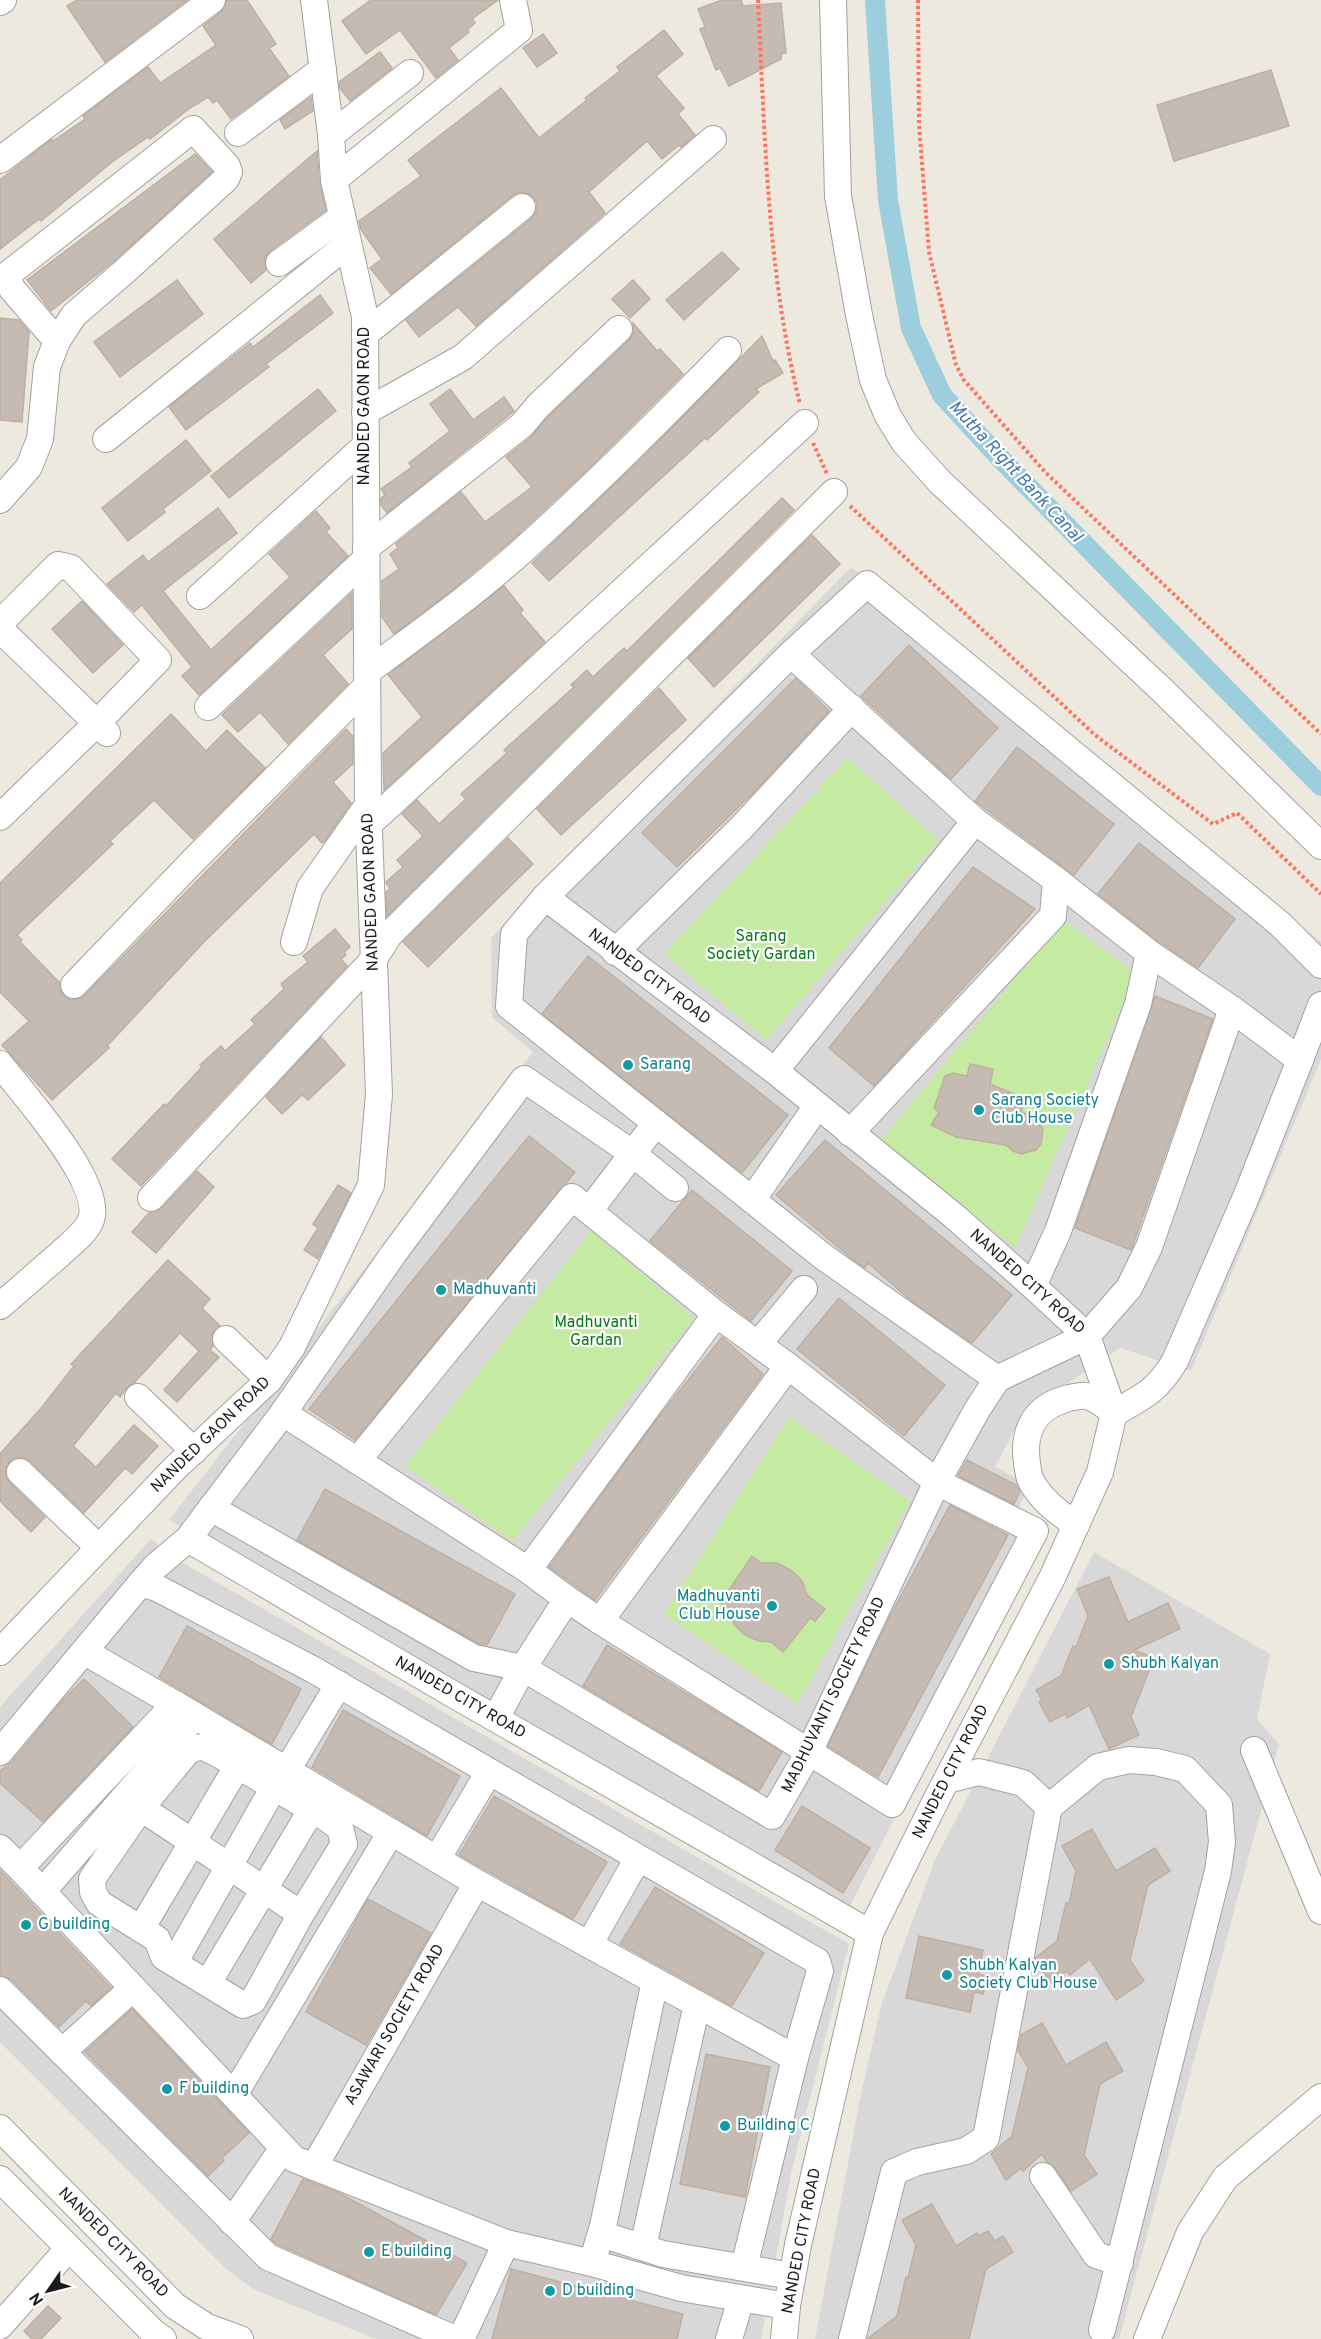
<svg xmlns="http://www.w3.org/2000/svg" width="1321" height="2339" font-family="Overpass,sans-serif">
<rect width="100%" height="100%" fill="#ede9df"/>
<!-- residential -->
<g fill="#d9d8d8">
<path d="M851,567L1321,942V1059L1191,1371L1120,1348L1023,1414L995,1467L1029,1485L1017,1511L1044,1522L848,1910L169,1520L533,1052L492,1017L491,938Z"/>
<path d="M151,1539L183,1563L849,1944L792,2169L761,2339H376L255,2290L227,2270L0,2042V1707Z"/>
<path d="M1094,1552L1270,1654L1257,1719L1279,1744L1119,2339H815L860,2099L881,2006L935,1860Z"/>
</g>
<!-- grass -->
<g fill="#c4eba1">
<path d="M847,758L939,840L766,1040L664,954Z"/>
<path d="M1063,920L1136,973L1015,1248L881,1140Z"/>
<path d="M591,1231L694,1318L512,1541L405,1466Z"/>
<path d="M789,1417L910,1501L797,1704L664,1614Z"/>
</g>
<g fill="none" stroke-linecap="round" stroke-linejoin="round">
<!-- canal -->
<path stroke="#9dcede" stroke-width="20" d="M875,0L888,200L911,328L942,395L999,457L1321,786"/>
</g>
<!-- building -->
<g fill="#c5bbb3" stroke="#bfafa1" stroke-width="1.5">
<path d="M77,0H187L105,62L67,6Z"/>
<path d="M227,0H247L276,44L269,48L289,76L231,119L217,100L213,103L208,97L190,108L150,139L148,137L112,162L41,221L39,219L0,249V180L52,139L53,141L85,119L83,116L148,67L160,83L216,45L203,26L221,12Z"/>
<path d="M371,0H498L472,19L475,23L467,30L469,32L449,48L458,60L436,78L400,30L366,54L342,21Z"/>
<path d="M722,0H741L743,6L781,3L786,53L781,54V59L729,86L720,68L716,70L700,29L705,27L698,9Z"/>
<path d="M664,30L683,54L656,76L684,108L678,114L695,135L681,147L679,145L662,159L647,141L589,192L605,213L476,326L458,307L419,337L406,320L531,219L536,212L537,204L534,198L527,193L519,192L513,195L391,294L370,268L382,259L361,230L359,221L421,176L408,160L501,88L539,138L587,100L585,98L620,71L617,67Z"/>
<path d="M543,34L557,53L537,67L523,48Z"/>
<path d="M380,52L392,68L350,101L340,88L339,82Z"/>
<path d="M1271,70L1289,126L1174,161L1157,105Z"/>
<path d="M311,97L313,111L285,129L280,120Z"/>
<path d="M317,151L319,181L326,210L270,251L265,257L266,270L251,283L214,239Z"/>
<path d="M195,154L212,172L115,260L51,311L27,280Z"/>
<path d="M722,252L739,269L684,320L666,300Z"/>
<path d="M177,280L203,314L120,377L94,342Z"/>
<path d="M633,280L650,299L630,318L612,299Z"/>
<path d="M320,295L333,313L266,364L269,367L186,430L169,407L250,343L253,347Z"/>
<path d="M0,318L19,320L29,332L22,422L0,420Z"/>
<path d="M633,323L657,351L660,349L683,374L590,467L512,540L456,587L394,634L382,617V581L399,569L390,554L398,548L396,544L461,492L485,522L532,487L506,457L531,437L549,416L629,340L633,333Z"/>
<path d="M762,336L773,361L775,360L783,373L756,389L759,392L707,440L705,438L549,581L532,563L637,463Z"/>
<path d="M318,389L336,411L229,498L211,476Z"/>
<path d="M450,389L473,420L504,397L514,411L387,513L381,505V498L385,495L381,489L412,467L409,463L450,431L430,404Z"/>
<path d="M186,440L211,471L163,509L165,512L128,541L102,508Z"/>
<path d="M782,498L794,510L387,916L386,892L390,889L386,882L403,867L397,860L423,836L402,814L417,800L439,824L466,799L461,794L507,753L504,750L574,687L571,685L587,670L593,677L624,648L627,651Z"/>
<path d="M218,508L237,533L163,591L211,650L290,577L269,554L316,511L330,528L326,532L348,556L199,695L182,676L192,667L142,605L134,612L107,584L143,555L148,562Z"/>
<path d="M812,535L840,564L714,687L688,658Z"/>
<path d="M504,586L523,610L520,613L545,642L384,790L383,753L422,717L388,675Z"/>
<path d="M352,593V629L323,655L348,684L288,744L260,712L238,732L222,715Z"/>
<path d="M82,601L123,645L93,673L52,629Z"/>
<path d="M909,645L998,728L951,779L861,696Z"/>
<path d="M796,678L829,711L756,790L677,867L642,833Z"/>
<path d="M659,688L686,720L561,835L537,809Z"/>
<path d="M171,714L206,751L227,730L265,768L193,839L154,800L110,841L113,844L17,935L22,940L20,942L59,982L60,989L63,995L70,999H78L85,995L346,729L353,736V764L333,782L351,803L325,841L322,843L314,834L203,943L107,1046L109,1048L52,1100L2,1045L29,1021L0,992V883Z"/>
<path d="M1017,747L1114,824L1074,875L975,801Z"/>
<path d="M508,838L533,864L428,967L403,942Z"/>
<path d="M1139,843L1235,919L1198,968L1158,941L1098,894Z"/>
<path d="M973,867L1035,909L874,1086L829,1048Z"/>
<path d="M335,929L350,947L344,952L346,955L341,959L347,966L141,1186L112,1159L164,1104L166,1106L202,1067L200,1065L221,1046L225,1051L255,1024L251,1020L284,989L281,984L308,962L303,956Z"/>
<path d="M588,956L788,1115L742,1173L542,1014Z"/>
<path d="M1155,996L1213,1019L1131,1250L1075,1228Z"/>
<path d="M321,1037L345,1065L308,1100L302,1095L282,1114L266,1097Z"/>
<path d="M970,1064L993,1069L990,1084L1026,1099L1021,1112L1034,1116L1043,1129L1041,1144L1036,1150L1021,1154L1013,1151L1006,1145L956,1137L931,1125L939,1112L934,1108L945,1076L953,1073L967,1076Z"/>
<path d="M529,1136L575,1172L355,1440L309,1409Z"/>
<path d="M825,1140L1012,1295L972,1343L914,1303L868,1263L865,1268L852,1259L776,1195Z"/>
<path d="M197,1171L214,1187L156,1253L132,1232L149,1213L156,1212L162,1208Z"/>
<path d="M338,1185L351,1193L318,1259L304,1250L318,1228L313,1224Z"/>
<path d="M692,1190L792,1271L751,1321L650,1241Z"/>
<path d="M168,1260L210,1299L202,1308L220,1326L212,1335L213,1346L210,1350L219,1357L177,1402L164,1390L199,1351L180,1333L134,1383L127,1387L120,1397L116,1393L73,1446L96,1467L134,1425L158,1446L132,1474L125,1468L84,1513L30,1461L23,1457L15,1458L10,1461L5,1469L6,1477L9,1482L45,1517L31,1532L0,1501V1454L42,1407L74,1366L71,1364Z"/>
<path d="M839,1298L945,1385L904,1436L797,1349Z"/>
<path d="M722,1337L763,1374L595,1600L549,1567L654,1423Z"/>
<path d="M967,1460L1016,1485L1020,1491L1014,1504L958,1476Z"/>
<path d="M325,1489L515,1594L487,1645L479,1644L297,1540Z"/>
<path d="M950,1505L1008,1535L878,1777L828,1746L889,1618Z"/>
<path d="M752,1556L761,1563H777L791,1570L802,1581L807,1595L825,1609L815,1621L810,1618L783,1652L771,1642L759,1641L745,1635L734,1624L729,1609L720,1603Z"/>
<path d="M1109,1577L1128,1622L1168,1603L1180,1629L1134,1650L1154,1658L1131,1717L1139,1735L1109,1749L1089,1705L1067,1718L1065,1714L1050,1722L1039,1702L1042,1700L1036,1690L1061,1676L1073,1646L1076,1647L1088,1616L1077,1589Z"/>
<path d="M187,1626L301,1689L272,1744L159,1677Z"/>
<path d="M607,1645L782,1752L759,1791L583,1686Z"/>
<path d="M84,1679L133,1727L43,1822L0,1783V1771L12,1762L62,1701Z"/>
<path d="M343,1710L460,1776L427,1836L312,1767Z"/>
<path d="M494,1796L607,1862L573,1919L459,1855Z"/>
<path d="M802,1806L870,1848L843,1893L775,1850Z"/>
<path d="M1092,1829L1116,1871L1155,1848L1170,1871L1148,1885L1130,1960L1144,1981L1116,2000L1090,1959L1070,1975L1067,1971L1052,1984L1035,1962V1958L1057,1941L1066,1903H1069L1076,1871L1062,1846Z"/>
<path d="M0,1870L111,1988L91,2006L86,2001L59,2027L11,1979L0,1975Z"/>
<path d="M655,1887L764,1953L732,2006L620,1944Z"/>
<path d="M368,1899L431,1933L366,2045L306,2012Z"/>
<path d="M919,1936L983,1950L978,1974L987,1976L983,1994L974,1992L970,2012L906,1998Z"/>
<path d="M132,2009L249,2133L222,2158L224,2161L208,2176L85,2052Z"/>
<path d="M1042,2023L1066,2065L1106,2042L1123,2071L1100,2084L1084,2155L1097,2174L1071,2191L1055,2168L1047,2162L1042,2154L1023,2171L1021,2168L1006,2180L991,2154L1012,2136L1028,2068L1018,2050L1021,2035Z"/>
<path d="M706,2054L770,2067L745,2197L680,2184Z"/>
<path d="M303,2179L339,2193L467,2263L436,2315L277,2244L271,2239Z"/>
<path d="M932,2204L956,2246L977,2233L979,2236L988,2231L995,2241L1003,2236L1013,2252L986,2269L969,2339H867L897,2316L906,2277L908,2278L916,2245L902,2220Z"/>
<path d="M511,2269L683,2314L677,2339H492Z"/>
<path d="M48,2306L61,2318L41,2339H32L24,2331Z"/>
</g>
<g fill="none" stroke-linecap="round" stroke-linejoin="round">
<defs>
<g id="minor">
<path d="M833,0L838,196L859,315L873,380L888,416L904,442L940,482L1162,690L1321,846"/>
<path d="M0,2L3,0"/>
<path d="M238,133L323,69"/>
<path d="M331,135L410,73"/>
<path d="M0,160L212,0"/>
<path d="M334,180L519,30L513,0"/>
<path d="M279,263L342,217"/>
<path d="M365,334L522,207"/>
<path d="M365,412L463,357L713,139"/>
<path d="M106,439L348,244"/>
<path d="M0,500L29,467L40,439L47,367L57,341L74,315L125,271L226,179L229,172L227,166L193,129L7,275L12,289L57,341"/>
<path d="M366,548L522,425L538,406L619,329"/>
<path d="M200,596L365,446"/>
<path d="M0,623L58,565L71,568L158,660L97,723L0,817"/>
<path d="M0,629L107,733"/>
<path d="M791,654L975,821L1056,880L1149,953L1232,1009L1300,1060L1246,1197L1175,1361C1158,1390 1143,1397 1114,1413"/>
<path d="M367,672C419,633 473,595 522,551C593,487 661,419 728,350"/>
<path d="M208,707L366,559"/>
<path d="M368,825L805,423"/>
<path d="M545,897L791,654L867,584L1280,924L1321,965"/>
<path d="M294,942L310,888L368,805"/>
<path d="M615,952L742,827L852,708"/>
<path d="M74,985L192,862L367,686"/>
<path d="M1300,1060L1321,1005"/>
<path d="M0,1064C22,1093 108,1187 90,1222C84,1235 69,1245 59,1255C39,1272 20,1289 0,1306"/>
<path d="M775,1071L975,821"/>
<path d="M850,1133L1053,916L1056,880"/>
<path d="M151,1198L374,959L389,935L834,492"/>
<path d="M752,1200L817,1106"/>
<path d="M589,1211L656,1123"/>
<path d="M1033,1286L1058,1231L1138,1004L1149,953"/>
<path d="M226,1339L269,1380"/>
<path d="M758,1344L804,1289"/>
<path d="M138,1397L194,1451"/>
<path d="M283,1413L528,1570"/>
<path d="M357,1461L572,1197L716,1314"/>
<path d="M20,1472L99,1548"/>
<path d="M211,1508L474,1658L523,1668L772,1816L809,1752L937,1482L788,1366"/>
<path d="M1076,1525C1058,1512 1042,1501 1031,1481C1028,1475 1028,1469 1027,1463C1022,1429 1036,1406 1069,1398C1075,1397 1081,1395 1087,1396C1098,1399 1106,1406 1114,1413"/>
<path d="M188,1539L449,1692L870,1933"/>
<path d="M141,1583L155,1567L188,1539L283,1413L394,1253L524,1079L632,1153L675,1188"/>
<path d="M600,1621L892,1804L1035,1531L937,1482L977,1410L997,1379L1087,1336L1129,1288L1149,1247L1232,1009"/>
<path d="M0,1652L175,1468L269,1380L292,1347L371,1185L379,1094L368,805L365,317L334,180L331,135L314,0"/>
<path d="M85,1652L175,1704"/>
<path d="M496,1718L523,1668L567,1599L528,1570L716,1314L788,1366L600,1621L567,1599"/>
<path d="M1254,1750L1321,1911"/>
<path d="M0,1752L141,1583L157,1588L312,1669L817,1961L820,1971L795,2058"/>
<path d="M287,1770L339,1684"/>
<path d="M947,1780L979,1772L1023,1783L1049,1807"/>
<path d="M124,1798L141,1808L301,1914L253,2001L243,2005L164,1957L157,1939L99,1903L93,1892L92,1879L141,1808L187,1752C201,1743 206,1748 220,1755L328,1819L340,1828L344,1844L301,1914"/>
<path d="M0,1848L20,1868"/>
<path d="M437,1859L489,1772"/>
<path d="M42,1892L195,1716"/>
<path d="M141,1929L238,1765"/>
<path d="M589,1945L638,1858"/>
<path d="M174,1963L274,1787"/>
<path d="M655,1981L795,2058L744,2267"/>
<path d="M208,1983L312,1809"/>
<path d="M0,1990L268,2257L448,2336L459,2339"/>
<path d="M62,2052L133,1988"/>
<path d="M234,2095L391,1832"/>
<path d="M0,2128L175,2306L207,2327L240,2339"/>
<path d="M314,2167L477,1883"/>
<path d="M1043,2176L1096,2255L1120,2263"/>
<path d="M0,2179L153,2332L163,2339"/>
<path d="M232,2222L283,2148"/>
<path d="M601,2234L663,2254L792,2276"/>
<path d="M643,2247L697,2004"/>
<path d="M592,2263L603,2226L655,1981L477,1883L175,1704L20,1868L294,2159L506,2243L592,2263L681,2288L787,2306"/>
<path d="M0,2326L68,2249"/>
<path d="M461,2339L506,2243"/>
<path d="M729,2339L741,2299"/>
<path d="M784,2339L787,2306L798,2245L870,1933L935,1802L1052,1578L1100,1472L1114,1413L1087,1336L1033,1286L954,1216L775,1071L545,897L514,934L509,1006L825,1258L997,1379"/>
<path d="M852,2339L894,2172L917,2162L966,2151L986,2138L1049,1807L1098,1767L1129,1760L1156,1762L1185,1769L1219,1805L1222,1842L1218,1871L1102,2330"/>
<path d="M1147,2339L1190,2232L1225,2178L1321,2097"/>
</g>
</defs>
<!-- minor casing -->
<use href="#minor" stroke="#a2a2a2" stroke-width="28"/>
<!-- path -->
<g stroke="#ff725f" stroke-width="4" stroke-dasharray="3 3" stroke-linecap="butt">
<path d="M758,0C765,135 767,273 800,404"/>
<path d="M918,0L919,124L929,252L956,365L964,380L1046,473L1321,734"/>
<path d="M813,443L827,474"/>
<path d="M850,506L1095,735L1213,824L1237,813L1321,894"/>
</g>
<!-- minor -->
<use href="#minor" stroke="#fff" stroke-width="26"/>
</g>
<!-- markers -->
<g fill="#0f9aa8" stroke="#fff" stroke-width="2">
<circle cx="628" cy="1065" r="6"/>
<circle cx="979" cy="1110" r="6"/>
<circle cx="441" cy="1290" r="6"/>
<circle cx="772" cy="1606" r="6"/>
<circle cx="1109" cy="1664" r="6"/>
<circle cx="26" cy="1925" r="6"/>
<circle cx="947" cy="1975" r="6"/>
<circle cx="167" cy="2089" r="6"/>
<circle cx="725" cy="2126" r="6"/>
<circle cx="369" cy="2252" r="6"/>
<circle cx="550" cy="2291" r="6"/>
</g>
<g text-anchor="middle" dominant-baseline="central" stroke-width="4.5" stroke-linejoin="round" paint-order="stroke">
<!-- street labels -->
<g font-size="16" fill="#1b1b1b" stroke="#fff">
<text transform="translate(365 406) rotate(-90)">NANDED GAON ROAD</text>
<text transform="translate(371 892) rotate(-92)">NANDED GAON ROAD</text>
<text transform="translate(649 977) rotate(37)">NANDED CITY ROAD</text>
<text transform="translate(1027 1282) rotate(42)">NANDED CITY ROAD</text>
<text transform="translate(211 1435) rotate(-44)">NANDED GAON ROAD</text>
<text transform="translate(834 1695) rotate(-64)">MADHUVANTI SOCIETY ROAD</text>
<text transform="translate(460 1698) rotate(30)">NANDED CITY ROAD</text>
<text transform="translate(951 1772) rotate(-63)">NANDED CITY ROAD</text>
<text transform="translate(395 2025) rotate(-60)">ASAWARI SOCIETY ROAD</text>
<text transform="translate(802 2241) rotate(-79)">NANDED CITY ROAD</text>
<text transform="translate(113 2243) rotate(45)">NANDED CITY ROAD</text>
</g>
<!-- park labels -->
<g font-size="16" fill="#057c12" stroke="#fff">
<text x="761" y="937">Sarang<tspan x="761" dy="18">Society Gardan</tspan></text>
<text x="596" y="1323">Madhuvanti<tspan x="596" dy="18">Gardan</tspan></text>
</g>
<!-- culture labels -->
<g font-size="16" fill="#0d838f" stroke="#fff" text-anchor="start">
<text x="640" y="1065">Sarang</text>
<text x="991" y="1101">Sarang Society<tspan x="991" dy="18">Club House</tspan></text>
<text x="453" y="1290">Madhuvanti</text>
<text x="760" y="1597" text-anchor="end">Madhuvanti<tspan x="760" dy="18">Club House</tspan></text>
<text x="1121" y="1664">Shubh Kalyan</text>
<text x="38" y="1925">G building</text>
<text x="959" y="1966">Shubh Kalyan<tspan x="959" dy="18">Society Club House</tspan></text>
<text x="179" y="2089">F building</text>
<text x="737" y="2126">Building C</text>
<text x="381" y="2252">E building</text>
<text x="562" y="2291">D building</text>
</g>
<!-- water labels -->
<g font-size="18" font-style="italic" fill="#4377ae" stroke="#fff">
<text transform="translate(1015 472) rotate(47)">Mutha Right Bank Canal</text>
</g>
</g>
<!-- north arrow -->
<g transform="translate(48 2291) rotate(235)" stroke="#ffffff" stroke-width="4.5" paint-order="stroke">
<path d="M0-4.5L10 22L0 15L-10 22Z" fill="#1b1b1b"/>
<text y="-9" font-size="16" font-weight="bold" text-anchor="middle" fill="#1b1b1b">N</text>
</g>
</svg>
